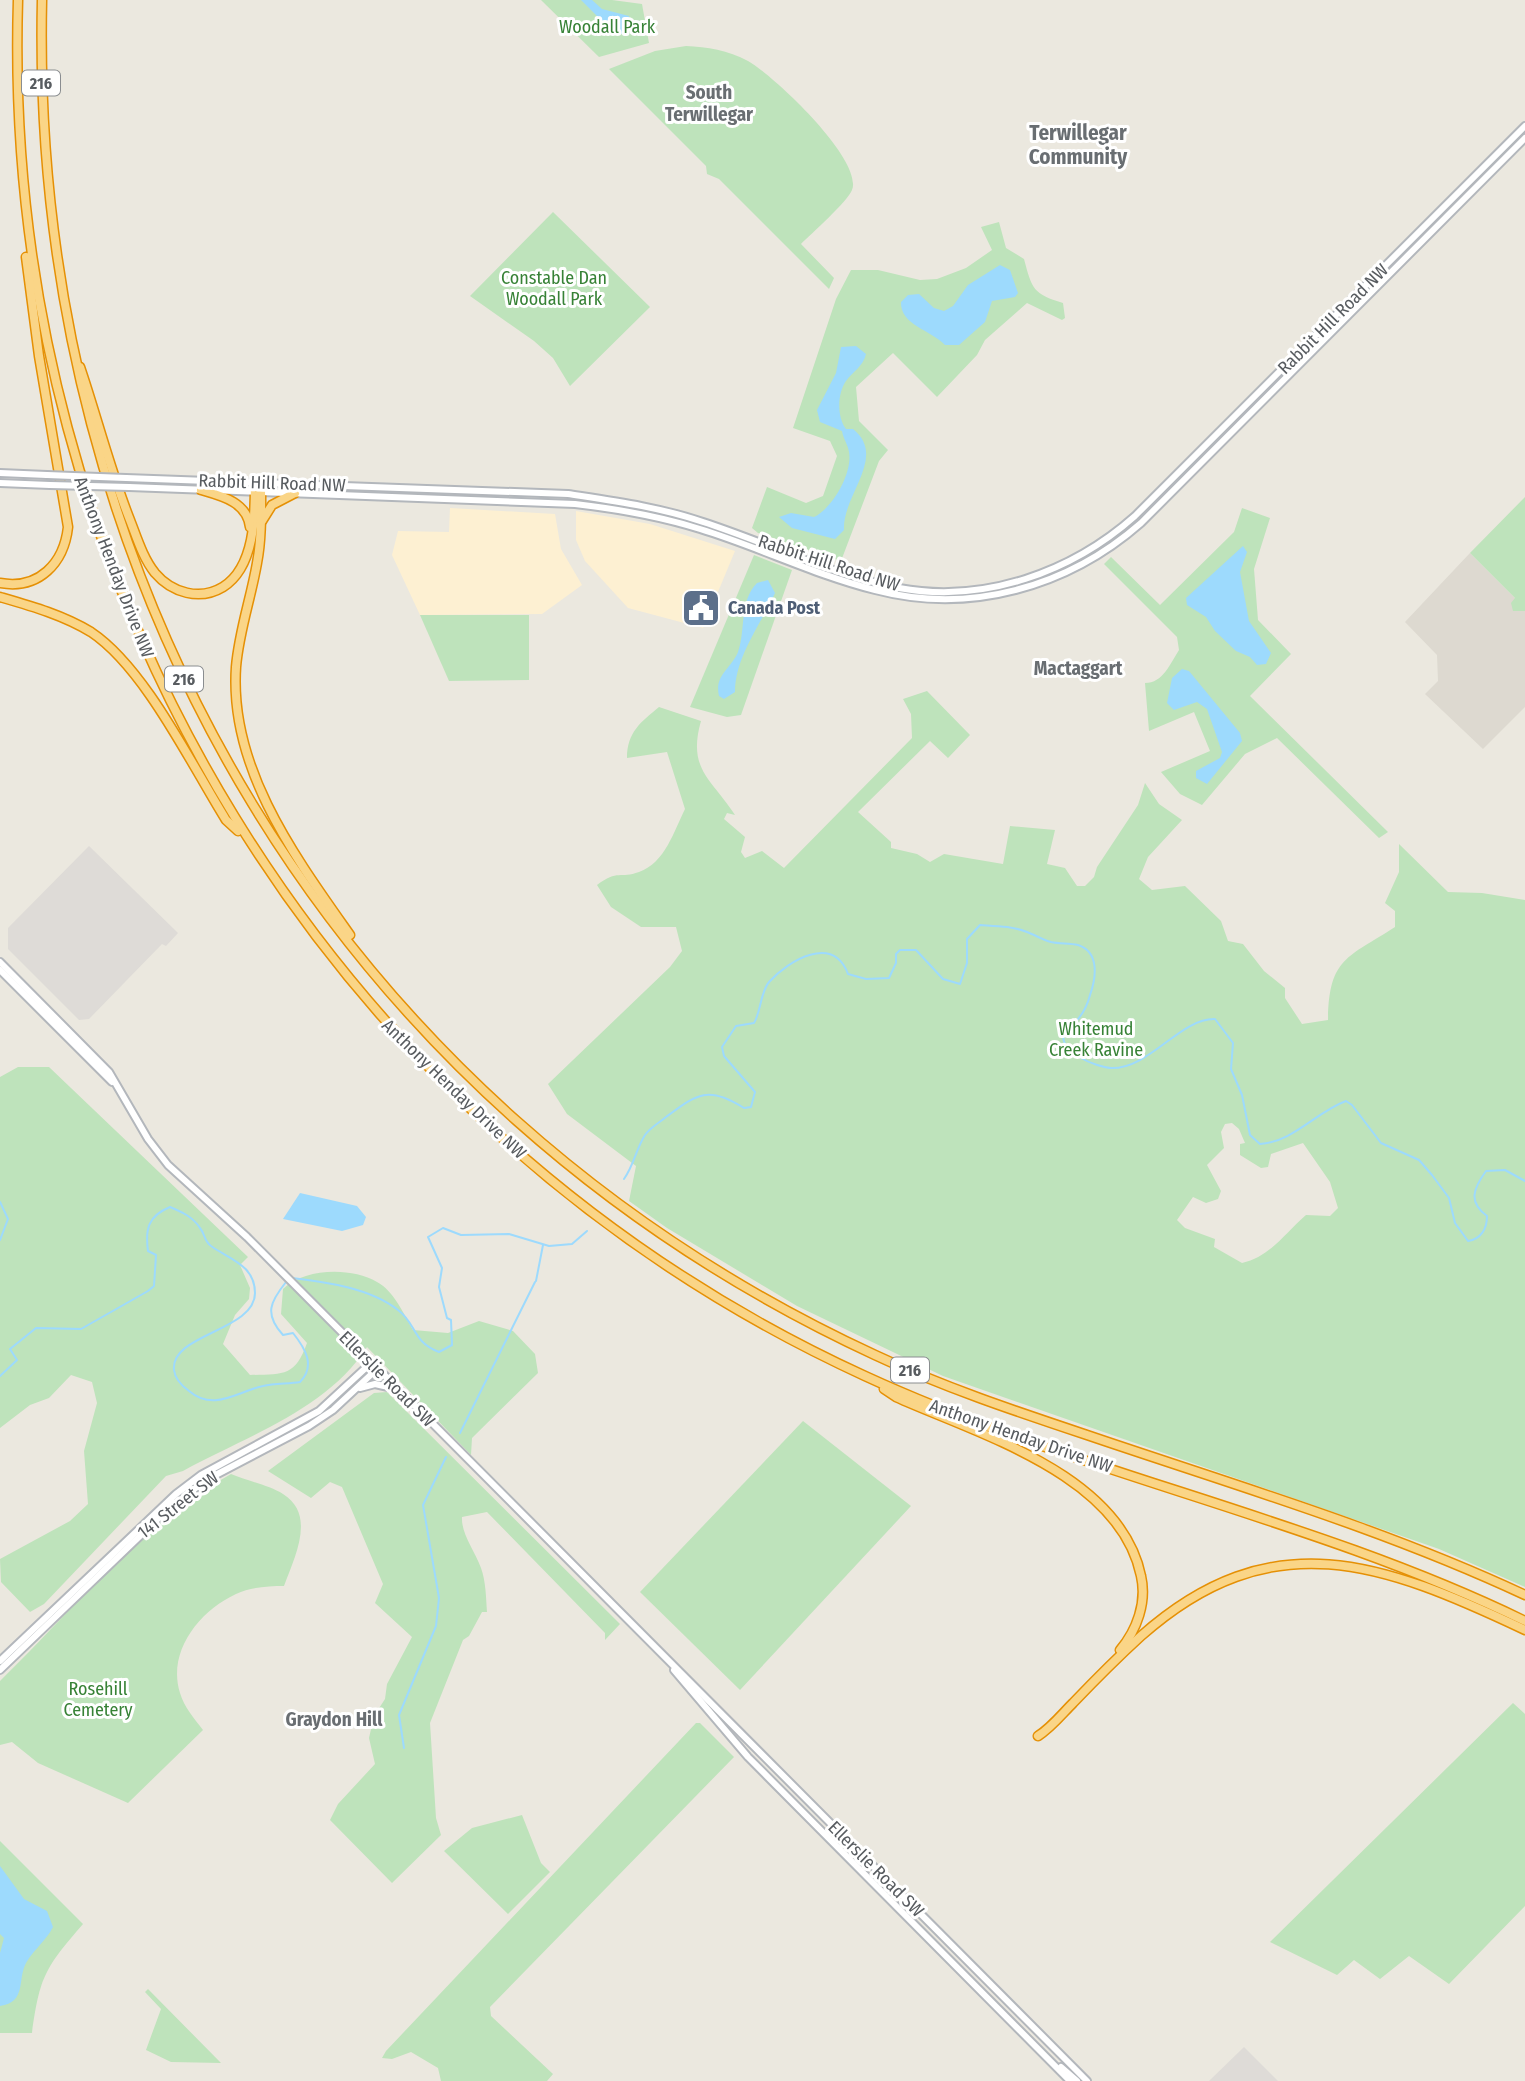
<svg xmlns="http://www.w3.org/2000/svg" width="1525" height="2081" font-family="'Fira Sans Condensed',sans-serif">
<rect width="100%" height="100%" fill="#ebe8df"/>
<!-- commercial -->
<g fill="#fdf0d2">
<path d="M450,508L555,514L561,549L582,585L542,614L420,615L392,555L398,531L449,532Z"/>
<path d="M576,511L650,524L735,551L703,628L628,608L585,561L576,540Z"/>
</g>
<!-- industrial -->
<g fill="#dedbd7">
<path d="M89,846L178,933L166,946L162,944L89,1019L79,1020L8,949V928Z"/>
<path d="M1244,2047L1278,2081H1209Z"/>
</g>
<!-- education -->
<path fill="#ddd9d0" d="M1470,553L1525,608V707L1483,749L1425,694L1438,681L1437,655L1405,622Z"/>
<!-- green -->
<g fill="#bee3bb" fill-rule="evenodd">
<path d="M541,0H612L642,4L649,43L599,57Z"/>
<path d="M686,46C707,47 728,50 748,61C773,75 864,160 852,190C848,201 811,234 801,244L834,278L829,289L719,179L707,174L706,166L609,69L655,51Z"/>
<path d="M553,212L650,307L570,386L553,358L534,341L470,296Z"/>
<path d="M999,222L1006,248L1024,259C1032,289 1033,294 1063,303L1065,318L1062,320L1027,303L985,340L977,355L937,397L893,353L856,387L859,421L888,450L879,461L841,561L758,533L752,528L767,487L806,503L823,496L837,456L830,441L793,428L836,299L851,270H878L920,280L937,279L966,268L992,250L981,227Z"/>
<path d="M1525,497V611H1513L1511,603L1515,598L1470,553Z"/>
<path d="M1242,508L1270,518L1254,569L1258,620L1291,654L1250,696L1388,832L1379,838L1277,738L1245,754L1202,805L1180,794L1161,772L1210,751L1194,712L1149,731L1145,683C1163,683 1170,664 1179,650L1177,637L1104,564L1111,557L1160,605L1234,532Z"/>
<path d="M754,555L792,570L741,715L727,717L690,707Z"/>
<path d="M420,615H529V680L449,681Z"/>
<path d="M927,691L970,735L948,758L930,741L858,812L891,842V848L917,854L930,862L944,854L1003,864L1010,826L1055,830L1047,864L1065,868L1077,886H1085L1094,877L1097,867L1138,805L1145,783L1159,804L1182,820L1148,857L1139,879L1152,890L1185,886L1221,921L1228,941L1243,944L1264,971L1285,988V998L1302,1024L1328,1020C1329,958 1347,958 1395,927V911L1385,903L1399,872V844L1448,892L1482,893L1525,900V1587L1439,1549L943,1376L797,1306L667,1228L629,1201L636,1166L567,1114L548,1084L670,967L682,951L676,927H641L611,907L597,885C618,869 620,879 639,872C665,863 674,831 685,809L667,752L627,758C627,732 641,722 659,707L701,721C687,770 712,779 735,815L727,813L724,819L745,837L741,852L745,858L762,851L784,868L912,738L911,714L903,699ZM1232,1123L1239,1129L1245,1143L1240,1144V1155L1261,1168L1268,1167L1271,1154L1303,1143L1330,1182L1338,1208L1330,1216L1306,1215C1285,1233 1270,1257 1242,1263L1214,1247L1215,1239L1185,1228L1177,1220L1193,1197L1206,1203L1218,1199L1221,1191L1207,1165L1224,1148L1221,1132L1225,1124Z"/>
<path d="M18,1067H49L248,1257L240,1265L250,1288L249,1299L235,1315L223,1344L250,1375C283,1374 295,1377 307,1343L281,1314L283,1289C305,1268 351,1267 377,1282C393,1290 404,1314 413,1330L448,1333L479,1321L513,1331L535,1354L538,1373L472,1438L471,1455L367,1347C328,1409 245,1437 183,1471L166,1476L44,1604L30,1612L1,1582L0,1559L70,1521L88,1504L84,1451L97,1403L92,1382L71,1375L49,1398L30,1405L0,1428V1077Z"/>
<path d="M387,1392L620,1624L605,1640V1633L487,1512L462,1517C461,1534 475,1551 481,1568C486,1582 486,1598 487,1612H482L469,1636L463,1640L430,1723L436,1818L441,1835L392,1883L330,1820L338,1804L375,1764L369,1738L374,1716L385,1699L387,1684L412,1637L375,1603L383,1584L342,1487L330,1482L311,1498L268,1471L374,1393Z"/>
<path d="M803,1421L911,1506L740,1690L640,1592Z"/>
<path d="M231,1474C247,1481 269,1485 283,1494C317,1515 294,1558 284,1586C268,1586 251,1587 236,1594C199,1611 167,1652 180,1693C184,1707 194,1718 203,1730L128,1803L38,1763L12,1742L0,1745V1681C73,1610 141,1524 231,1474Z"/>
<path d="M1513,1703L1525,1714V1906L1449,1984L1409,1956L1380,1979L1354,1960L1337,1975L1270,1942Z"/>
<path d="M696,1723H700L734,1757L490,2007L491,2016L553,2074L547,2081H441L438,2068L411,2052L392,2059L382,2058L386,2051Z"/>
<path d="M522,1815L541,1863L550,1872L508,1914L444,1851L472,1828Z"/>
<path d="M0,1841L83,1924C45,1968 40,1976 32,2033H0Z"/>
<path d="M148,1989L221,2063L171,2062L146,2050L161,2009L145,1992Z"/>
</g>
<!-- water -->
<g fill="#9ddafd">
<path d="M581,0H592L602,9L629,16L632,27L623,34H615Z"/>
<path d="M1000,265L1010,270L1018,293L1015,297L992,301L985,322L959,345H945C931,330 900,325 901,302L908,295L919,294L934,308L944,311L953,306L968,285Z"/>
<path d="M856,346L866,354C863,367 853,371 846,381C837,394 837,417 846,429H853C888,457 842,495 844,530L835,539L792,528L779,517L791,513L814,517C832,509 853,473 849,452C848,445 843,438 842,431L820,422L817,410L836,373L841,347Z"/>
<path d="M1243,546L1247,552L1240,572L1249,621L1271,653L1266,664L1257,665L1250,657L1236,651L1215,631L1206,617L1187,605L1186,598Z"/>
<path d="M768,580L775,593C761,624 735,657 735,692L724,699L719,696C714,675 731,669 738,652C746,630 739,601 757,583Z"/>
<path d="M1182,669L1189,671L1240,733L1242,741L1207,784L1196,778V771L1220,758L1222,752L1207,709L1197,702L1174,710L1167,703L1172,678Z"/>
<path d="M300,1193L357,1206L366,1217L363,1225L342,1231L283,1219Z"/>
<path d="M0,1866L24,1899L47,1911L53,1927C46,1941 34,1949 26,1963C17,1980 27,2002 0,2006V1953L4,1938L0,1934Z"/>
</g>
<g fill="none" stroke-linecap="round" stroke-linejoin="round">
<!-- stream -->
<g stroke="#9ddafd" stroke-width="2">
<path d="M624,1179C634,1165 636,1149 645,1135C651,1127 659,1123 666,1117C697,1094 708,1085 744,1108L751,1107L755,1092L724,1056L722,1047L736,1026L754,1023C761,1012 760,993 769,982C789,960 833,934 848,974L866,979L889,978L896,963V954L900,950H916L943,979L960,984L967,963V939L980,925C996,926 1012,926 1027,932C1035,935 1043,940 1051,942C1060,944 1069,943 1078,945C1100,952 1096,978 1090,995C1088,1003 1084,1012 1078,1019C1074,1024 1066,1027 1064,1033C1058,1052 1096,1067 1111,1068C1150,1069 1180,1018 1215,1019L1233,1043L1231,1069L1242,1095L1250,1135L1260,1144C1293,1142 1316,1112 1346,1101L1352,1105L1381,1143L1419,1160L1432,1175L1449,1198L1455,1223L1468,1241C1481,1239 1487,1229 1487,1216C1468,1202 1473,1189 1486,1171L1505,1170L1525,1181"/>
<path d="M0,1202L8,1219L0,1240"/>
<path d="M292,1278C326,1282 370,1288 398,1310C417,1324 412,1342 439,1352L452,1345L451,1320L447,1318L439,1287L442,1268L428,1237L443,1228L461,1235L509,1234L549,1246L572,1244L587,1231"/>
<path d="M536,1281L543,1245"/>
<path d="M0,1376L17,1360L10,1349L36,1328L81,1329L148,1291L154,1286L156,1255L148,1251C145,1229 148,1216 170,1207C182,1212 193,1217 200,1228C205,1234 204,1241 211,1246C229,1259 255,1265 255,1293C255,1331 170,1334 174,1370C175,1379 182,1386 189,1391C214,1412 236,1392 263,1386C275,1383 288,1384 300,1382C316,1366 305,1348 293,1333L283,1335C264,1314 270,1302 286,1282"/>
<path d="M460,1433L535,1282"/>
<path d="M404,1748L399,1715L436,1626L439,1598L423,1505L446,1457"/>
</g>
<defs>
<g id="secondary">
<path d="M0,473L47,475"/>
<path d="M126,478L568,494C614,501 659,507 703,522C768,543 832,575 899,588C984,604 1072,572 1135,516L1525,126"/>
<path d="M0,483L50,485"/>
<path d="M129,487L575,504C618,509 659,516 700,529C759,547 815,575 875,590C970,615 1068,587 1141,523L1525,138"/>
<path d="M0,962L109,1072L148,1139L168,1165L247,1237L1087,2081"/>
<path d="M0,970L112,1082"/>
<path d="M360,1388L375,1384L397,1389"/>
<path d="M0,1661L176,1494L201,1475L319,1411L371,1363"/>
<path d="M0,1670L165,1512L206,1480L309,1426L333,1410L377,1369"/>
<path d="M674,1670L748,1757L1070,2081"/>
<path d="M1061,2067L1077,2081"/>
</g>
<g id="motorway">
<path d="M18,0C0,586 330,1131 865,1376C1078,1474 1313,1518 1525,1621"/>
<path d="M42,0C29,586 339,1107 875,1355C943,1387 1015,1411 1087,1435C1234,1485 1384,1529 1525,1595"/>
<path d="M80,367C97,417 110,470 130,520C137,538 143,558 155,573C172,593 200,601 223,587C255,567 255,516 255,483"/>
<path d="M261,483C261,509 262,537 257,563C251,598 239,631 236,667C229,768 295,857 350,935"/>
<path d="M201,490C222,496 247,502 250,527"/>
<path d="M262,521L272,505L295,493"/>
<path d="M0,583C39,590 64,563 68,527L39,356L26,257"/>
<path d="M0,597C31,606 63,615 91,632C145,668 191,764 226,820L238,831"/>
<path d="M884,1389L896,1397C978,1434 1120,1474 1141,1576C1147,1602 1137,1630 1120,1650"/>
<path d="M1038,1736C1051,1728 1062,1714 1073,1703C1095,1680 1118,1657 1141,1636C1272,1520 1383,1563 1525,1630"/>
</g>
</defs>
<!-- secondary casing -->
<use href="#secondary" stroke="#b3b7bc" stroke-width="10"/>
<!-- motorway casing -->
<use href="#motorway" stroke="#e59005" stroke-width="11"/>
<!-- secondary -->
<use href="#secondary" stroke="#fff" stroke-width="6"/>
<!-- motorway -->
<use href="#motorway" stroke="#fad587" stroke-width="8"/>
<defs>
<g id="secondary-bridge">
<path d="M47,475L126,478"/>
<path d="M50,485L129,487"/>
</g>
</defs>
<!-- secondary-bridge casing -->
<use href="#secondary-bridge" stroke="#b3b7bc" stroke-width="10" stroke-linecap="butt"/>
<!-- secondary-bridge -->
<use href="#secondary-bridge" stroke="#fff" stroke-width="6"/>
</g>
<!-- icons -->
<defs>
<symbol id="civic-square" viewBox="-11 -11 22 22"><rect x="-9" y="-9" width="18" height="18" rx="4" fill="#5c6f8a" stroke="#fff"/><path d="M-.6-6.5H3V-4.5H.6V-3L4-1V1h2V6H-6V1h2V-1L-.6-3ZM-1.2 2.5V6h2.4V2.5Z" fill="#fff"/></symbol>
</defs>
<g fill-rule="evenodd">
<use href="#civic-square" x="679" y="586" width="44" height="44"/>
</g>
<g text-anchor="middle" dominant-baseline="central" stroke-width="6" stroke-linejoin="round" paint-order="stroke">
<!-- shield labels -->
<g fill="#fff" stroke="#8a8d90" stroke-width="2">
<rect x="22" y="70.5" width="38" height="25" rx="5"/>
<rect x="165" y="666.5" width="38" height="25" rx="5"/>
<rect x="891" y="1357.5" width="38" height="25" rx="5"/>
</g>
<g font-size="16" font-weight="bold" fill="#585c60">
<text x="41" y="83">216</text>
<text x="184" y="679">216</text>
<text x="910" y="1370">216</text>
</g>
<!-- park labels -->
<g font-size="18" fill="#378236" stroke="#fff">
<text x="607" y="27">Woodall Park</text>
<text x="554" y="278">Constable Dan<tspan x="554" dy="21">Woodall Park</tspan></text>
<text x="1096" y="1029">Whitemud<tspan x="1096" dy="21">Creek Ravine</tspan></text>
<text x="98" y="1689">Rosehill<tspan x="98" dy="21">Cemetery</tspan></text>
</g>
<!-- street labels -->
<g font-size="18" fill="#585c60" stroke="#fff">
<text transform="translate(1333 319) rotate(-45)">Rabbit Hill Road NW</text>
<text transform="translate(272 483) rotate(2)">Rabbit Hill Road NW</text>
<text transform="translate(829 563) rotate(18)">Rabbit Hill Road NW</text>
<text transform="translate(114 567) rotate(69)">Anthony Henday Drive NW</text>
<text transform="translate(454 1089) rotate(44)">Anthony Henday Drive NW</text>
<text transform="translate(387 1379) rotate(45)">Ellerslie Road SW</text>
<text transform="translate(1021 1436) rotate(19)">Anthony Henday Drive NW</text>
<text transform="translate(178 1505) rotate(-38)">141 Street SW</text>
<text transform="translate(876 1869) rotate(45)">Ellerslie Road SW</text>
</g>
<!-- service labels -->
<g font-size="18" font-weight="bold" fill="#4e5e75" stroke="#fff" text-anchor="start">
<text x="728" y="608">Canada Post</text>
</g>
<!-- neighbourhood labels -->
<g font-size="19" font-weight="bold" fill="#696e72" stroke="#fff">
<text x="709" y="92">South<tspan x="709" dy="22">Terwillegar</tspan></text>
<text x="1078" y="668">Mactaggart</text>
<text x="334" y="1719">Graydon Hill</text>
</g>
<!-- quarter labels -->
<g font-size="21" font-weight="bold" fill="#696e72" stroke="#fff">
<text x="1078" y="133">Terwillegar<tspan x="1078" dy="24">Community</tspan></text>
</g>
</g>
</svg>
